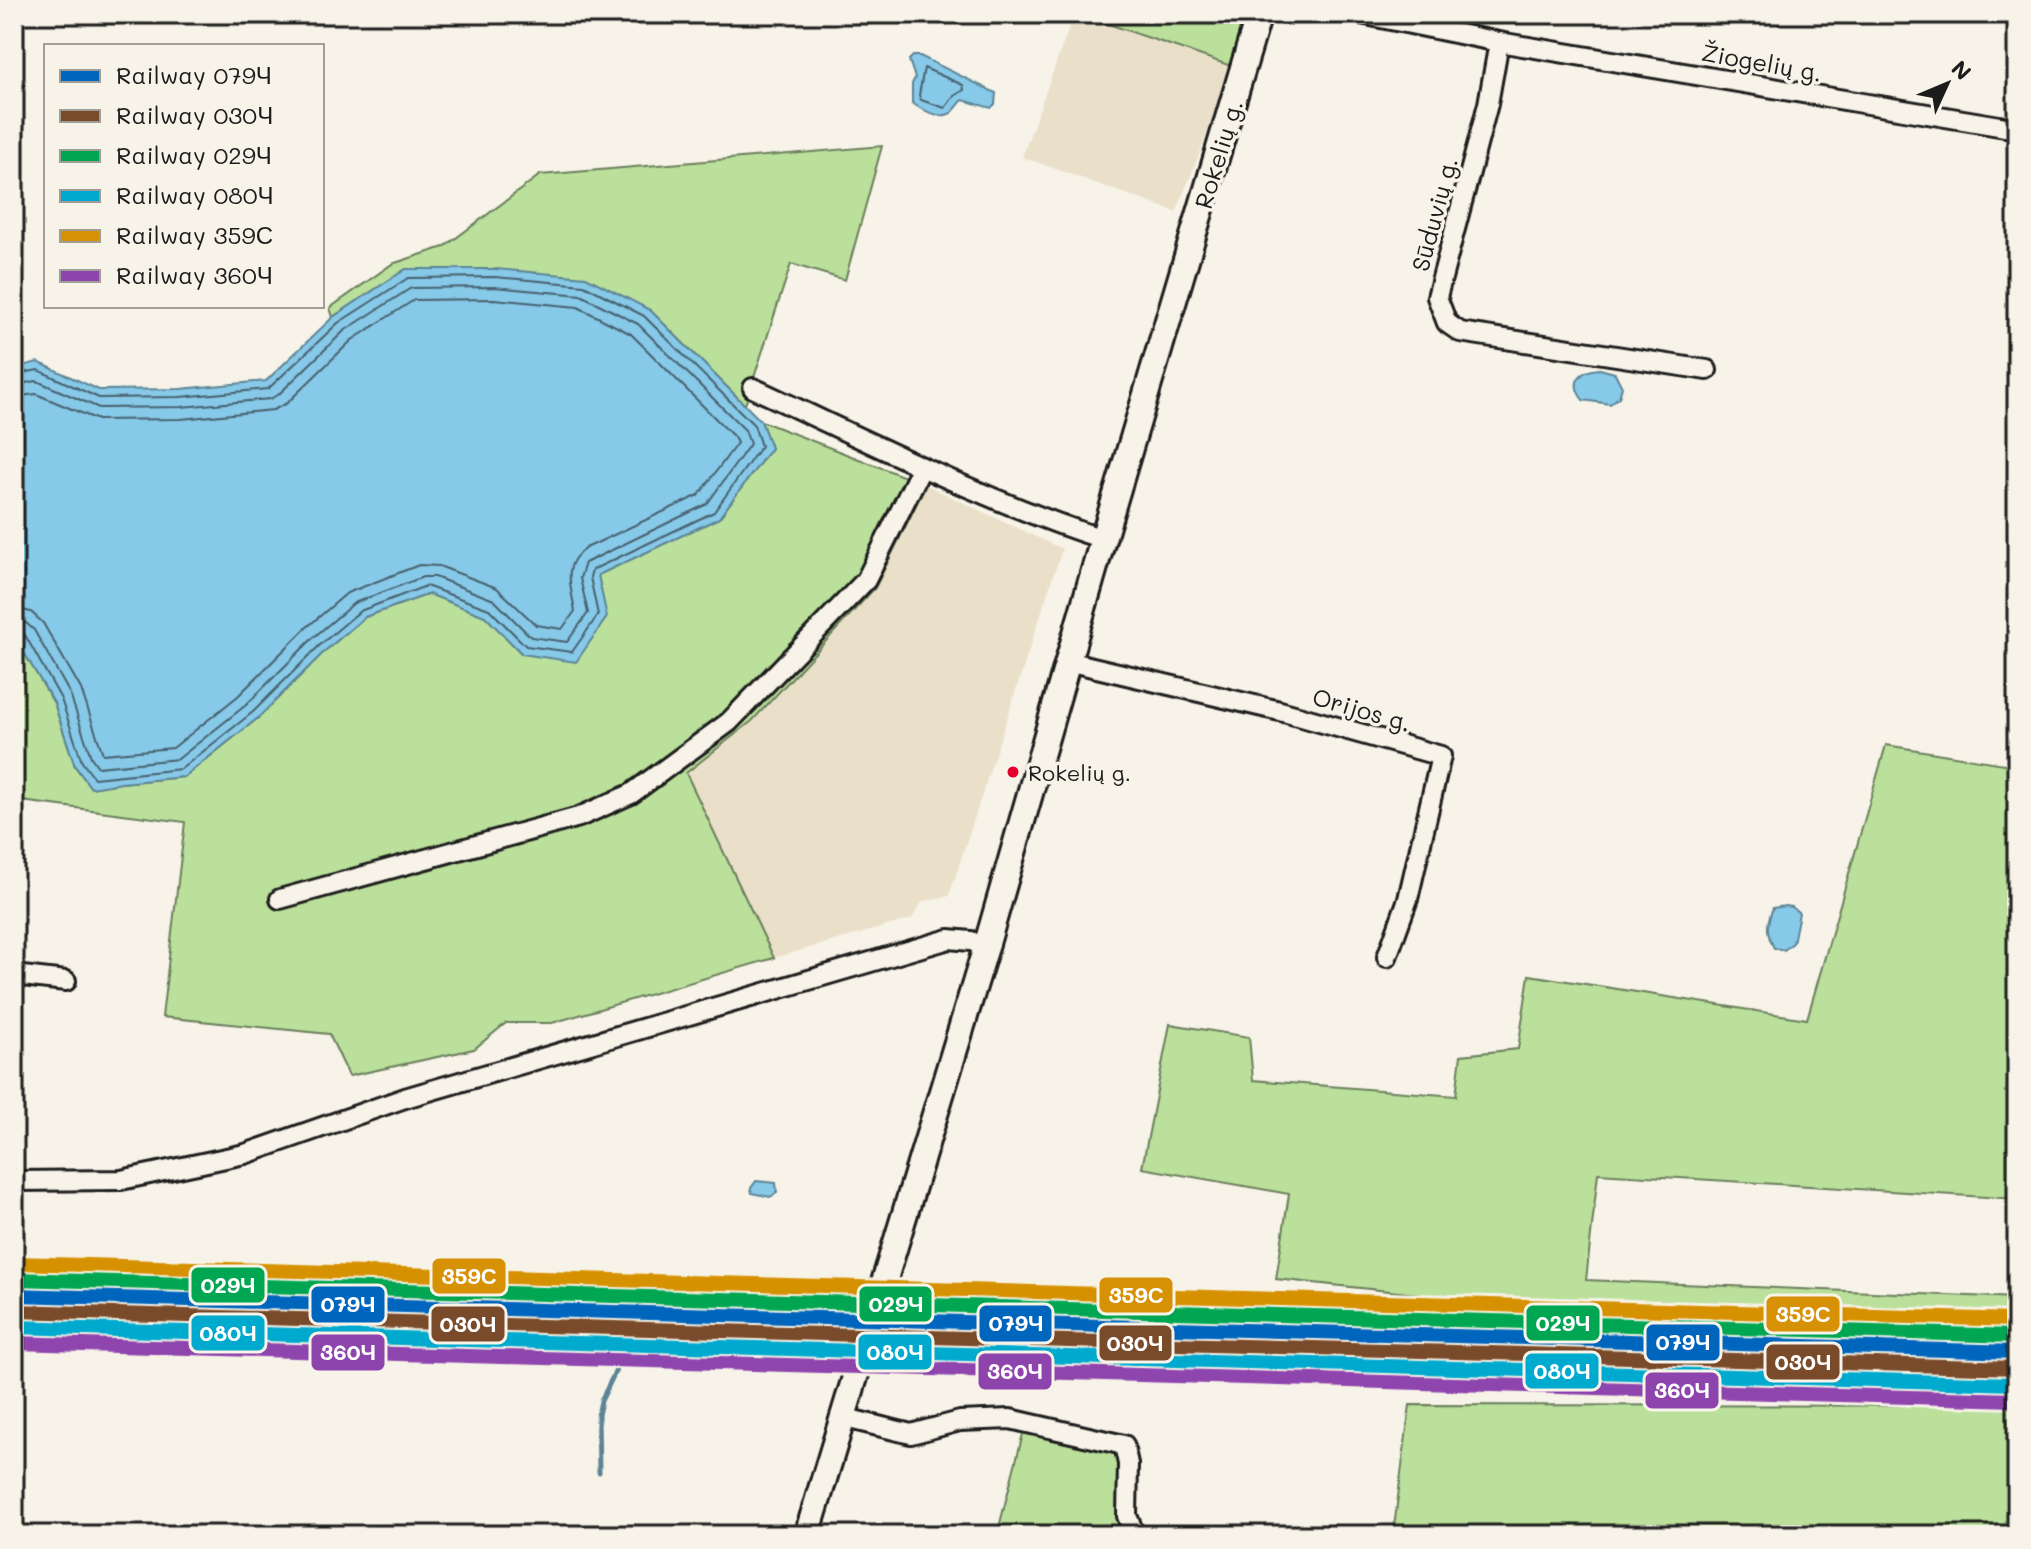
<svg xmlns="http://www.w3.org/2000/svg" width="2031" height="1549" font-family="Mali,sans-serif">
<rect width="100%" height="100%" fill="#f7f3e8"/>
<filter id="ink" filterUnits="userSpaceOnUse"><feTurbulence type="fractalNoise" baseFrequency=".0125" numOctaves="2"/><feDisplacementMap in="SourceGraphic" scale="16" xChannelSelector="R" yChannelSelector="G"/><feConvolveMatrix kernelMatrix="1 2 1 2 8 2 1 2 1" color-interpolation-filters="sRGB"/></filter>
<g filter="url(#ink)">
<!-- built -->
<g fill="#eae0ca">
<path d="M1074,14L1234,67L1176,212L1022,157Z"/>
<path d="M926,485L1062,549L949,896L922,902L912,919L774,958L686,773L752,721L875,588Z"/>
</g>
<!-- green -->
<g fill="#bae09b" stroke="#6b7e5c" stroke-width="2">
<path d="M1079,14H1248L1234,67Z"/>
<path d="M882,146L845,280L791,264L745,405L650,310L406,269L333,317L330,308L392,264L444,247L540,175Z"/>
<path d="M761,421L926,485L875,588L752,721L686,773L774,958L552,1023H506L474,1049L349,1076L329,1034L162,1017L185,822L14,800V636L54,703L75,766L91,788L121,783L184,777L258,718L326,650L365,617L429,594L485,616L522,654L598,575L719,518L771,448Z"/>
<path d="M1886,745L2017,766V1199L1598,1173L1586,1280L2017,1298V1324L1587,1312L1276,1279L1289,1194L1142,1168L1170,1024L1249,1037L1253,1080L1456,1096L1461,1055L1518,1049L1529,975L1807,1019Z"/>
<path d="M1410,1405L2017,1406V1535H1393Z"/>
<path d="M1025,1426L1118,1451L1121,1535H997Z"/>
</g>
<!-- water -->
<g fill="#87c9e8" stroke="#5c8496" stroke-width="2">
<path d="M913,56H920L996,93L995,104L991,108L963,100C958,104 955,112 949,114C939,119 920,109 912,103V84L915,78L909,60Z"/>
<path d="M406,269H495L586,277L650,310L761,421L771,448L719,518L598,575L607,617L576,662L522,654L485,616L429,594L365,617L326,650L258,718L184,777L121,783L91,788L75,766L54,703L14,636V368L38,362L99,390L180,389L266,381L333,317Z"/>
<path d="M1600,369L1615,373L1622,387L1619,397L1610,404L1583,400C1569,382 1580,370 1600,369Z"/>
<path d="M1785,906L1792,907L1799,913L1793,943L1784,950L1774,948C1766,933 1766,924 1773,908Z"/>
<path d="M756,1181L776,1183L777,1193L770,1197L752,1193L751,1188Z"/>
</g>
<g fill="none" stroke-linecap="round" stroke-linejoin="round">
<!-- shore -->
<g stroke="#47616e" stroke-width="2">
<path d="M924,68L963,85L964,90L954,96L945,108L921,100L919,95Z"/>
<path d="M14,375L38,370L99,398L180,397L268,389L338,323L408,278L495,277L584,285L644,316L754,425L761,446L714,512L592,570L590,577L598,615L572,652L526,646L489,609L426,586L360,611L321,644L253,712L181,769L94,778L82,762L61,699L25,635L14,630"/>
<path d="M14,385L37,381L99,408L181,407L270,399L279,394L344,331L411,288L494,287L581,295L638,324L745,430L750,444L707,504L585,563L580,578L588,613L567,642L531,637L494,600L435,577H423L354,603L314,637L246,705L178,759L98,767L91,757L70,694L34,630L26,623L14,620"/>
<path d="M14,397L36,394L98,420L181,419L273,410L287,403L352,340L414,300L494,299L578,307L631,334L734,437L737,443L699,495L586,548C561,564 571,586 575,611L562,629L536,625L497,588L439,566L419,565L347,593L306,628L238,696L173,748L103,754L81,689L43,623L31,612L14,608"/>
</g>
<!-- stream -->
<path stroke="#5c8496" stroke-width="5" d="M599,1472L598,1415L601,1401L616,1370"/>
<defs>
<g id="street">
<path d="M1361,14L1499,42L2017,129"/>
<path d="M1499,42L1488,104L1437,297L1447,323L1460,332L1707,370"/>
<path d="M753,388C868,441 982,500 1103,539"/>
<path d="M1067,661L1280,711L1441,756L1408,899L1387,957"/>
<path d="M280,899L579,817L631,794L729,722L866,580L922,467"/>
<path d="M14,975L66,981"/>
<path d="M14,1181L121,1180L245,1154L405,1098L949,939L971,941L986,947"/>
<path d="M841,1417L911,1434L960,1421L1010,1419L1124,1445L1128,1464L1127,1516L1135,1535"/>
</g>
<path id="secondary" d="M807,1535L986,947L1103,539L1259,14"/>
</defs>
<!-- street casing -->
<use href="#street" stroke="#1c1c1c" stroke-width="24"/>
<!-- secondary casing -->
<use href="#secondary" stroke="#1c1c1c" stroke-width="30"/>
<!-- street -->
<use href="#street" stroke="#f7f3e8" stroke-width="18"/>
<!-- secondary -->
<use href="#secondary" stroke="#f7f3e8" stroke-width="24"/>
<defs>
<path id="rail" d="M14,1325L862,1349L2017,1376"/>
</defs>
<!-- rail casing -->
<use href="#rail" stroke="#1c1c1c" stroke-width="8"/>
<!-- rail -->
<use href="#rail" stroke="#f7f3e8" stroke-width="5" stroke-dasharray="15" stroke-linecap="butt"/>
<defs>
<path id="rail-1" d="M14,1295L2017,1352"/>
<path id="rail-2" d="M14,1311L2017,1368"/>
<path id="rail-3" d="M14,1279L2017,1336"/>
<path id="rail-4" d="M14,1327L2016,1384"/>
<path id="rail-5" d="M15,1263L2017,1320"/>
<path id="rail-6" d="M14,1343L2016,1400"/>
</defs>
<!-- rail-1 casing -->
<use href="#rail-1" stroke="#f7f3e8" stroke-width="20"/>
<!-- rail-2 casing -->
<use href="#rail-2" stroke="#f7f3e8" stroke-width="20"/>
<!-- rail-3 casing -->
<use href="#rail-3" stroke="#f7f3e8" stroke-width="20"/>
<!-- rail-4 casing -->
<use href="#rail-4" stroke="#f7f3e8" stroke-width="20"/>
<!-- rail-5 casing -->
<use href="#rail-5" stroke="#f7f3e8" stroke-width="20"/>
<!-- rail-6 casing -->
<use href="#rail-6" stroke="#f7f3e8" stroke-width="20"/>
<!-- rail-1 -->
<use href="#rail-1" stroke="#0065bd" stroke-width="14"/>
<!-- rail-2 -->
<use href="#rail-2" stroke="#7a4b2a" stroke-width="14"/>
<!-- rail-3 -->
<use href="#rail-3" stroke="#00a651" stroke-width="14"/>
<!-- rail-4 -->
<use href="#rail-4" stroke="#00a9ce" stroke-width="14"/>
<!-- rail-5 -->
<use href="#rail-5" stroke="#d69104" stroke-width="14"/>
<!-- rail-6 -->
<use href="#rail-6" stroke="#8e44ad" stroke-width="14"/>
</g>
</g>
<!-- markers -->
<circle fill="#e4002b" stroke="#f7f3e8" stroke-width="3" cx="1013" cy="772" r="7"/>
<g text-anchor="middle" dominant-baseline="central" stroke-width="7" stroke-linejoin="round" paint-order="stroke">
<!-- bus labels -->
<g font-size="22" fill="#1c1c1c" stroke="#f7f3e8" text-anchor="start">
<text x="1028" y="772">Rokelių g.</text>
</g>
<!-- street labels -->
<g font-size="24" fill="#1c1c1c" stroke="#f7f3e8">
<text transform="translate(1762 62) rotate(10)">Žiogelių g.</text>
<text transform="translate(1218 154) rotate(-73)">Rokelių g.</text>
<text transform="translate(1434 214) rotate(-75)">Sūduvių g.</text>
<text transform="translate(1362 709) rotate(16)">Orijos g.</text>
</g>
</g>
<g stroke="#f7f3e8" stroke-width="3">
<rect x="431" y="1257" width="76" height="38" rx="8" fill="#d69104"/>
<rect x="190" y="1266" width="76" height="38" rx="8" fill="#00a651"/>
<rect x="1098" y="1276" width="76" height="38" rx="8" fill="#d69104"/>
<rect x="858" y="1285" width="75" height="38" rx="8" fill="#00a651"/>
<rect x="310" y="1285" width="76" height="39" rx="8" fill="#0065bd"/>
<rect x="1765" y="1295" width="76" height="38" rx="8" fill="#d69104"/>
<rect x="1525" y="1304" width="76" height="38" rx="8" fill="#00a651"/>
<rect x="978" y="1304" width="75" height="39" rx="8" fill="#0065bd"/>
<rect x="430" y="1305" width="76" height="38" rx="8" fill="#7a4b2a"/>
<rect x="190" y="1314" width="76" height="38" rx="8" fill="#00a9ce"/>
<rect x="1645" y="1323" width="76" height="39" rx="8" fill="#0065bd"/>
<rect x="1098" y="1324" width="75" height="38" rx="8" fill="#7a4b2a"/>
<rect x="857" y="1333" width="76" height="38" rx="8" fill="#00a9ce"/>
<rect x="310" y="1333" width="76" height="39" rx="8" fill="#8e44ad"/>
<rect x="1765" y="1343" width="76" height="38" rx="8" fill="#7a4b2a"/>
<rect x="1524" y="1352" width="76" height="38" rx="8" fill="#00a9ce"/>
<rect x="977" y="1352" width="76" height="39" rx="8" fill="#8e44ad"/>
<rect x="1644" y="1371" width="76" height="39" rx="8" fill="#8e44ad"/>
</g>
<g font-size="22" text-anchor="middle" font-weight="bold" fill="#fff">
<text x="469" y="1284">359С</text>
<text x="228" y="1293">029Ч</text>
<text x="1136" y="1303">359С</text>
<text x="896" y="1312">029Ч</text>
<text x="348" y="1312">079Ч</text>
<text x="1803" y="1322">359С</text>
<text x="1563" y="1331">029Ч</text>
<text x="1016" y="1331">079Ч</text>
<text x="468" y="1332">030Ч</text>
<text x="228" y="1341">080Ч</text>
<text x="1683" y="1350">079Ч</text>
<text x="1135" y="1351">030Ч</text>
<text x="895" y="1360">080Ч</text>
<text x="348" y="1360">360Ч</text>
<text x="1803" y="1370">030Ч</text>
<text x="1562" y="1379">080Ч</text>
<text x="1015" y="1379">360Ч</text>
<text x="1682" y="1398">360Ч</text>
</g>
<!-- margin -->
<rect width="2031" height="1549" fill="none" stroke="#f7f3e8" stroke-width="48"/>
<rect x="24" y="24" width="1983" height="1501" fill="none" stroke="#1c1c1c" stroke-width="3" filter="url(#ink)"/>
<!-- legend -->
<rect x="44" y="44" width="280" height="264" fill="#f7f3e8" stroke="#9f9d96" stroke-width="2"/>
<rect x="60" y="70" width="40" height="12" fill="#0065bd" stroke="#9f9d96" stroke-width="2"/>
<text x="116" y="84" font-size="24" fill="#1c1c1c">Railway 079Ч</text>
<rect x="60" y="110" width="40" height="12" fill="#7a4b2a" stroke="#9f9d96" stroke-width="2"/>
<text x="116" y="124" font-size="24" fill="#1c1c1c">Railway 030Ч</text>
<rect x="60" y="150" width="40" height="12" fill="#00a651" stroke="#9f9d96" stroke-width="2"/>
<text x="116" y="164" font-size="24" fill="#1c1c1c">Railway 029Ч</text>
<rect x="60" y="190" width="40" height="12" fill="#00a9ce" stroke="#9f9d96" stroke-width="2"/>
<text x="116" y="204" font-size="24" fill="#1c1c1c">Railway 080Ч</text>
<rect x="60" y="230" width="40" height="12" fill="#d69104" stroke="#9f9d96" stroke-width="2"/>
<text x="116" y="244" font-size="24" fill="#1c1c1c">Railway 359С</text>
<rect x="60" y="270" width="40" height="12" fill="#8e44ad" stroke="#9f9d96" stroke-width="2"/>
<text x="116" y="284" font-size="24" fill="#1c1c1c">Railway 360Ч</text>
<!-- north arrow -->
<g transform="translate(1947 84) rotate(46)" stroke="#f7f3e8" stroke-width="6" paint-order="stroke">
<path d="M0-6L14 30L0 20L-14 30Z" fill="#1c1c1c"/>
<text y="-12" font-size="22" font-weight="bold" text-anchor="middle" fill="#1c1c1c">N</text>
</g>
</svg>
